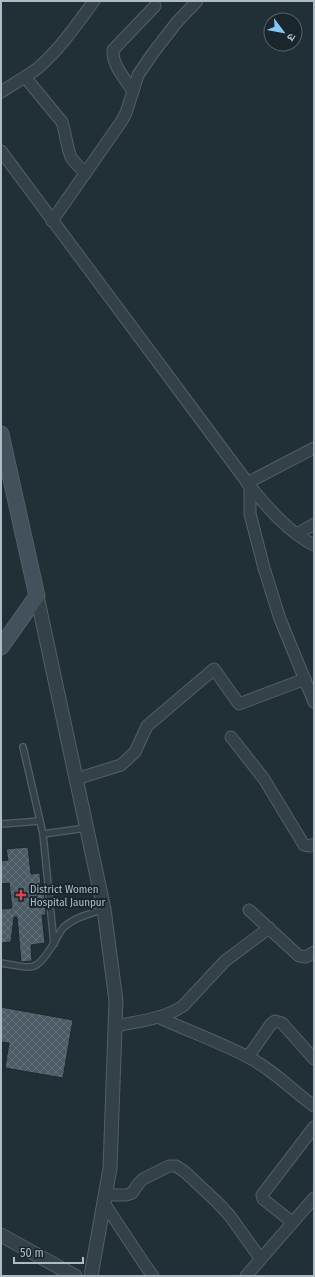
<svg xmlns="http://www.w3.org/2000/svg" width="315" height="1277" font-family="'Fira Sans Condensed','Noto Sans Devanagari',sans-serif">
<defs>
<pattern id="building-cross-hatch" width="8" height="8" patternUnits="userSpaceOnUse"><rect width="8" height="8" fill="#4c5c66"/><path d="M0 0l8 8M0 8l8-8" fill="none" stroke="#63717a"/></pattern>
</defs>
<rect width="100%" height="100%" fill="#212f37"/>
<!-- building -->
<g fill="url(#building-cross-hatch)" stroke="#1c282f">
<path d="M28,847L31,874L40,873L41,888H44L46,915H42L45,943L31,945L32,961L21,962L17,917H14L11,942L1,943V909L12,908L9,883L1,884V861L8,860L6,849Z"/>
<path d="M1,1007L73,1020L63,1078L5,1068L9,1043L1,1042Z"/>
</g>
<g fill="none" stroke-linecap="round" stroke-linejoin="round">
<defs>
<g id="service">
<path d="M23,747L43,834L54,944"/>
<path d="M1,824L40,821"/>
<path d="M43,834L86,828"/>
<path d="M1,963C34,968 35,974 54,943C57,938 60,931 64,927C75,917 90,914 104,909"/>
</g>
<g id="minor">
<path d="M25,77L62,122C66,133 67,151 72,159C76,164 81,169 86,173"/>
<path d="M133,91C125,79 112,65 113,50L155,6"/>
<path d="M1,92C13,84 26,77 38,68C60,49 77,24 94,1"/>
<path d="M1,151L250,486C268,508 288,532 314,545"/>
<path d="M52,221L121,122L126,113L138,75L153,53L177,22L197,1"/>
<path d="M247,483L314,448"/>
<path d="M250,486V514L264,568L280,619L314,702"/>
<path d="M297,534L314,524"/>
<path d="M231,737L264,779L304,845L310,846L314,844"/>
<path d="M76,779L121,765L135,752L147,726L214,669L239,704L305,679"/>
<path d="M249,910L299,956L306,957L314,952"/>
<path d="M158,1017C188,1031 219,1042 248,1057C272,1069 292,1090 314,1106"/>
<path d="M116,1026C138,1021 164,1019 183,1006L225,961L269,928"/>
<path d="M248,1057L271,1024L275,1021L282,1023L314,1059"/>
<path d="M106,1195H126L132,1193L139,1183L143,1179L169,1166H176L185,1172L218,1203L230,1216L260,1258"/>
<path d="M104,1203L145,1265L153,1276"/>
<path d="M292,1222L263,1199L262,1195L314,1127"/>
<path d="M246,1276L314,1198"/>
</g>
<g id="tertiary">
<path d="M37,596L104,909L116,1001L110,1168L91,1276"/>
<path d="M1,1235L75,1276"/>
</g>
<path id="secondary" d="M1,434L37,596L1,647"/>
</defs>
<!-- service casing -->
<use href="#service" stroke="#525f66" stroke-width="8"/>
<!-- minor casing -->
<use href="#minor" stroke="#525f66" stroke-width="13"/>
<!-- tertiary casing -->
<use href="#tertiary" stroke="#525f66" stroke-width="15"/>
<!-- secondary casing -->
<use href="#secondary" stroke="#525f66" stroke-width="17"/>
<!-- service -->
<use href="#service" stroke="#344148" stroke-width="5.5"/>
<!-- minor -->
<use href="#minor" stroke="#344148" stroke-width="11"/>
<!-- tertiary -->
<use href="#tertiary" stroke="#344148" stroke-width="13"/>
<!-- secondary -->
<use href="#secondary" stroke="#42515b" stroke-width="15"/>
</g>
<!-- markers -->
<path fill="#e0444e" stroke="#1a252c" stroke-width="1.5" d="M19 889h4v4h4v4h-4v4h-4v-4h-4v-4h4z"/>
<g text-anchor="middle" dominant-baseline="central" stroke-width="4" stroke-linejoin="round" paint-order="stroke">
<!-- poi labels -->
<g font-size="11" fill="#afbcc5" stroke="#1a252c" text-anchor="start">
<text x="30" y="889">District Women<tspan x="30" dy="13">Hospital Jaunpur</tspan></text>
</g>
</g>
<!-- border -->
<rect width="315" height="1277" fill="none" stroke="#afbcc5" stroke-width="4"/>
<!-- north arrow -->
<g transform="translate(283 32) rotate(122)"><circle r="19" fill="#1a252c" stroke="#566169"/>
<path d="M0-3L7 15L0 10L-7 15Z" fill="#83c7f5"/>
<text y="-6" font-size="11" font-weight="bold" text-anchor="middle" fill="#afbcc5">उ</text>
</g>
<!-- scale -->
<path d="M14 1257v6h69v-6" fill="none" stroke="#afbcc5" stroke-width="2"/>
<text x="20" y="1257" font-size="12" fill="#afbcc5" stroke="#1a252c" stroke-width="3" paint-order="stroke">50 m</text>
</svg>
